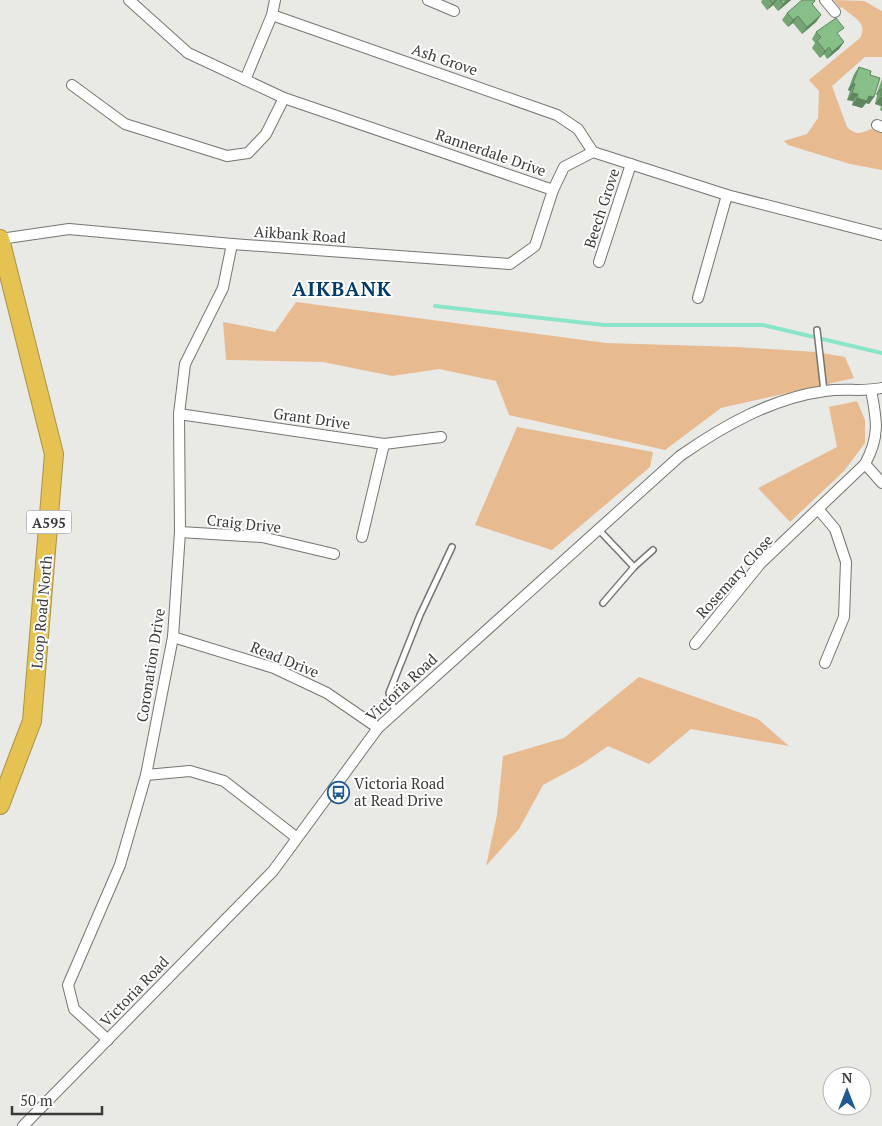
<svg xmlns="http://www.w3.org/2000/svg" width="882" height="1126" font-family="'PT Serif',serif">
<rect width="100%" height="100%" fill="#e9eae5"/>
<!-- green -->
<g fill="#e7ba8f">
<path d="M834,0L864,1L882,11V57H865L832,86L847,127C855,135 861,134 871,129L882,133V170L850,164L788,145L784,141L807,134L818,118L819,91L809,80L860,38C869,22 852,17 842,7L840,8Z"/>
<path d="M296,302L606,343L737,347L816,352L845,357L854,378L721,408L665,450L509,415L496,381L439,369L392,376L323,362L226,360L223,322L275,332Z"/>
<path d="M857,401L865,420V443L844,471L790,522L758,488L837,447L829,407Z"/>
<path d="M517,427L653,452L650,467L552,550L475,525Z"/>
<path d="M639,677L758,719L789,746L691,729L649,764L608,746L582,764L543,785L519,829L486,866L497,815L503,756L564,738Z"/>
</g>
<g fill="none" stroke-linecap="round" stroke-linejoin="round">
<!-- stream -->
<path stroke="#8be5c8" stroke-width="4" d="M435,306L604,325H763L882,353"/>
<defs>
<g id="lane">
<path d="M817,330L824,391"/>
<path d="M599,530L634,567"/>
<path d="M603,603L634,567L653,550"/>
<path d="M395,712L389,693L420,615L452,547"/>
</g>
<g id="street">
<path d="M129,0L188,53L284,98L553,190L564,167L593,152L727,195L882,235"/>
<path d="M428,0L454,11"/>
<path d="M825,0L835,12"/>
<path d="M272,15L557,115L578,129L593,152"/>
<path d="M245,80L272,15L275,0"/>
<path d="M72,85L125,124L227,156L248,153L266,134L284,98"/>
<path d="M877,125L882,127"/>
<path d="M0,239L69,229L232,244L510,264L535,246L553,190"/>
<path d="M599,262L631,164"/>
<path d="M698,298L727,195"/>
<path d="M179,414L384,444L441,437"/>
<path d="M865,464L882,483"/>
<path d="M819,510L835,529L846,562L844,617L825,663"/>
<path d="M180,532L262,537L334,554"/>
<path d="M362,537L384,444"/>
<path d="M173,637L274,668L327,693L378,728"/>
<path d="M695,644L760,564L865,464C880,436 877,421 871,390"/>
<path d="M146,775L190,771L224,781L297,838"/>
<path d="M108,1040L74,1009L68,985L120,865L146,775L173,637L180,532L179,414L185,364L223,288L232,244"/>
<path d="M23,1126L273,871L378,728L680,456C723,426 772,398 825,391C844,388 863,392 882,388"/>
</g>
<path id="highway" d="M0,239L54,454L32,721L0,805"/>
</defs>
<!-- lane casing -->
<use href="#lane" stroke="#757671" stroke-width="8"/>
<!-- street casing -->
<use href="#street" stroke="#757671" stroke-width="12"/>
<!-- highway casing -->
<use href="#highway" stroke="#a99248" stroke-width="20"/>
<!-- lane -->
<use href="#lane" stroke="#fff" stroke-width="5"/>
<!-- street -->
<use href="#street" stroke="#fff" stroke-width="10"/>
<!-- highway -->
<use href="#highway" stroke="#e5c251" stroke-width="18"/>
</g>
<!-- wall -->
<g fill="#75a475">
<path d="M762,0H791L778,11L773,5L767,10L761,2Z"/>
<path d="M815,1L812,5L821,15L816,22L802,34L793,23L788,27L782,20L787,13Z"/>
<path d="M816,32L839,35L844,42L839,49L827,59L824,54L820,58L812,48L815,43L812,39Z"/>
<path d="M859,67L870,75L874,97L869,104L866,103L862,108L852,105L853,101L847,100L850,91L848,90L854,74Z"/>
<path d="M882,79V111L880,110L881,106L875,104L877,95H876Z"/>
</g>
<!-- shaded-wall -->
<g fill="#5f865f">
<path d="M776,0H777L773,5L767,10L772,3Z"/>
<path d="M787,0H791L778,11L783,4Z"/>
<path d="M821,15L816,22L802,34L807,27Z"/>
<path d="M798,16L793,23L788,27L793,20Z"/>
<path d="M844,42L839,49L827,59L832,52Z"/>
<path d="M829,47L824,54L820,58L825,51Z"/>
<path d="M853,83L855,84L850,91L848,90Z"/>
<path d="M881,88L882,89L877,95H876Z"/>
<path d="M852,93L858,94L853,101L847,100Z"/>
<path d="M869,96L874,97L869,104L866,103L862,108L852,105L857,98Z"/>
<path d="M880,97L882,98V105L881,106L875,104Z"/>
</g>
<!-- building -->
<g fill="#88bf88" stroke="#5f865f">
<path d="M770,0H776L772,3Z"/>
<path d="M780,0H787L783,4Z"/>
<path d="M802,0H814L815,1L812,4L821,15L807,27L798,16L793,20L787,13Z"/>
<path d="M836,18L844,28L837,33L844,42L832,52L829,47L825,51L817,41L821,37L816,32Z"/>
<path d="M859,67L871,71L870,75L880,78L874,97L869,96L867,101L857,98L858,94L852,93L855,84L853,83Z"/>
<path d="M882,89V98L880,97Z"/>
</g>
<!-- icons -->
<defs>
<symbol id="bus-ring" viewBox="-11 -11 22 22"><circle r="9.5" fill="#fff" stroke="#1f5991" stroke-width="1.5"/><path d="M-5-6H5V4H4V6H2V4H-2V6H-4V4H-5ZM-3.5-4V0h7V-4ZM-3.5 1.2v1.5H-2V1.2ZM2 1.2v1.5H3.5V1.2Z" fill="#1f5991"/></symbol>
</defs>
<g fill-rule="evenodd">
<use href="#bus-ring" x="326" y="780" width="25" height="25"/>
</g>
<g text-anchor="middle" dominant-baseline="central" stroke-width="4" stroke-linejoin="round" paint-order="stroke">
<!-- shield labels -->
<rect fill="#fff" stroke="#757574" stroke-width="1" x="26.5" y="510.5" width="45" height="23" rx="4"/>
<g font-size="14" font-weight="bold" fill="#3a3a38">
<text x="49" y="522">A595</text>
</g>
<!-- street labels -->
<g font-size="15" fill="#3a3a38" stroke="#fff">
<text transform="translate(445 59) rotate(19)">Ash Grove</text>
<text transform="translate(491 152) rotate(19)">Rannerdale Drive</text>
<text transform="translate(601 208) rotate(-72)">Beech Grove</text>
<text transform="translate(300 234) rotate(4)">Aikbank Road</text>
<text transform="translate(312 418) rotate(8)">Grant Drive</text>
<text transform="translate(244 523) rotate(6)">Craig Drive</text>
<text transform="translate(734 576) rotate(-48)">Rosemary Close</text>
<text transform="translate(41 612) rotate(-85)">Loop Road North</text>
<text transform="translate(285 659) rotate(22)">Read Drive</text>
<text transform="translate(150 665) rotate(-81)">Coronation Drive</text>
<text transform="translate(401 687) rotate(-43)">Victoria Road</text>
<text transform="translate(134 991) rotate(-46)">Victoria Road</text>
</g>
<!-- poi labels -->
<g font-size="15" fill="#3a3a38" stroke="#fff" text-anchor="start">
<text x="354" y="783">Victoria Road<tspan x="354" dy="17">at Read Drive</tspan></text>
</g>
<!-- district labels -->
<g font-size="20" font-weight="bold" letter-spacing="1" fill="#003a6b" stroke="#fff">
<text x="342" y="288">AIKBANK</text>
</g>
</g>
<!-- north arrow -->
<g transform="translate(847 1091)"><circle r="24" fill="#ffffff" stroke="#b0b0af"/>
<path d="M0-4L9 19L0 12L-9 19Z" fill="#1f5991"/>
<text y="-8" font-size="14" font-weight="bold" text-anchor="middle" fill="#3a3a38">N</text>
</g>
<!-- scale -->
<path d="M12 1106v8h90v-8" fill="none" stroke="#3a3a38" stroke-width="2.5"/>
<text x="20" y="1106" font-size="15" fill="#3a3a38" stroke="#ffffff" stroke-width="4" paint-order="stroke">50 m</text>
</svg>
